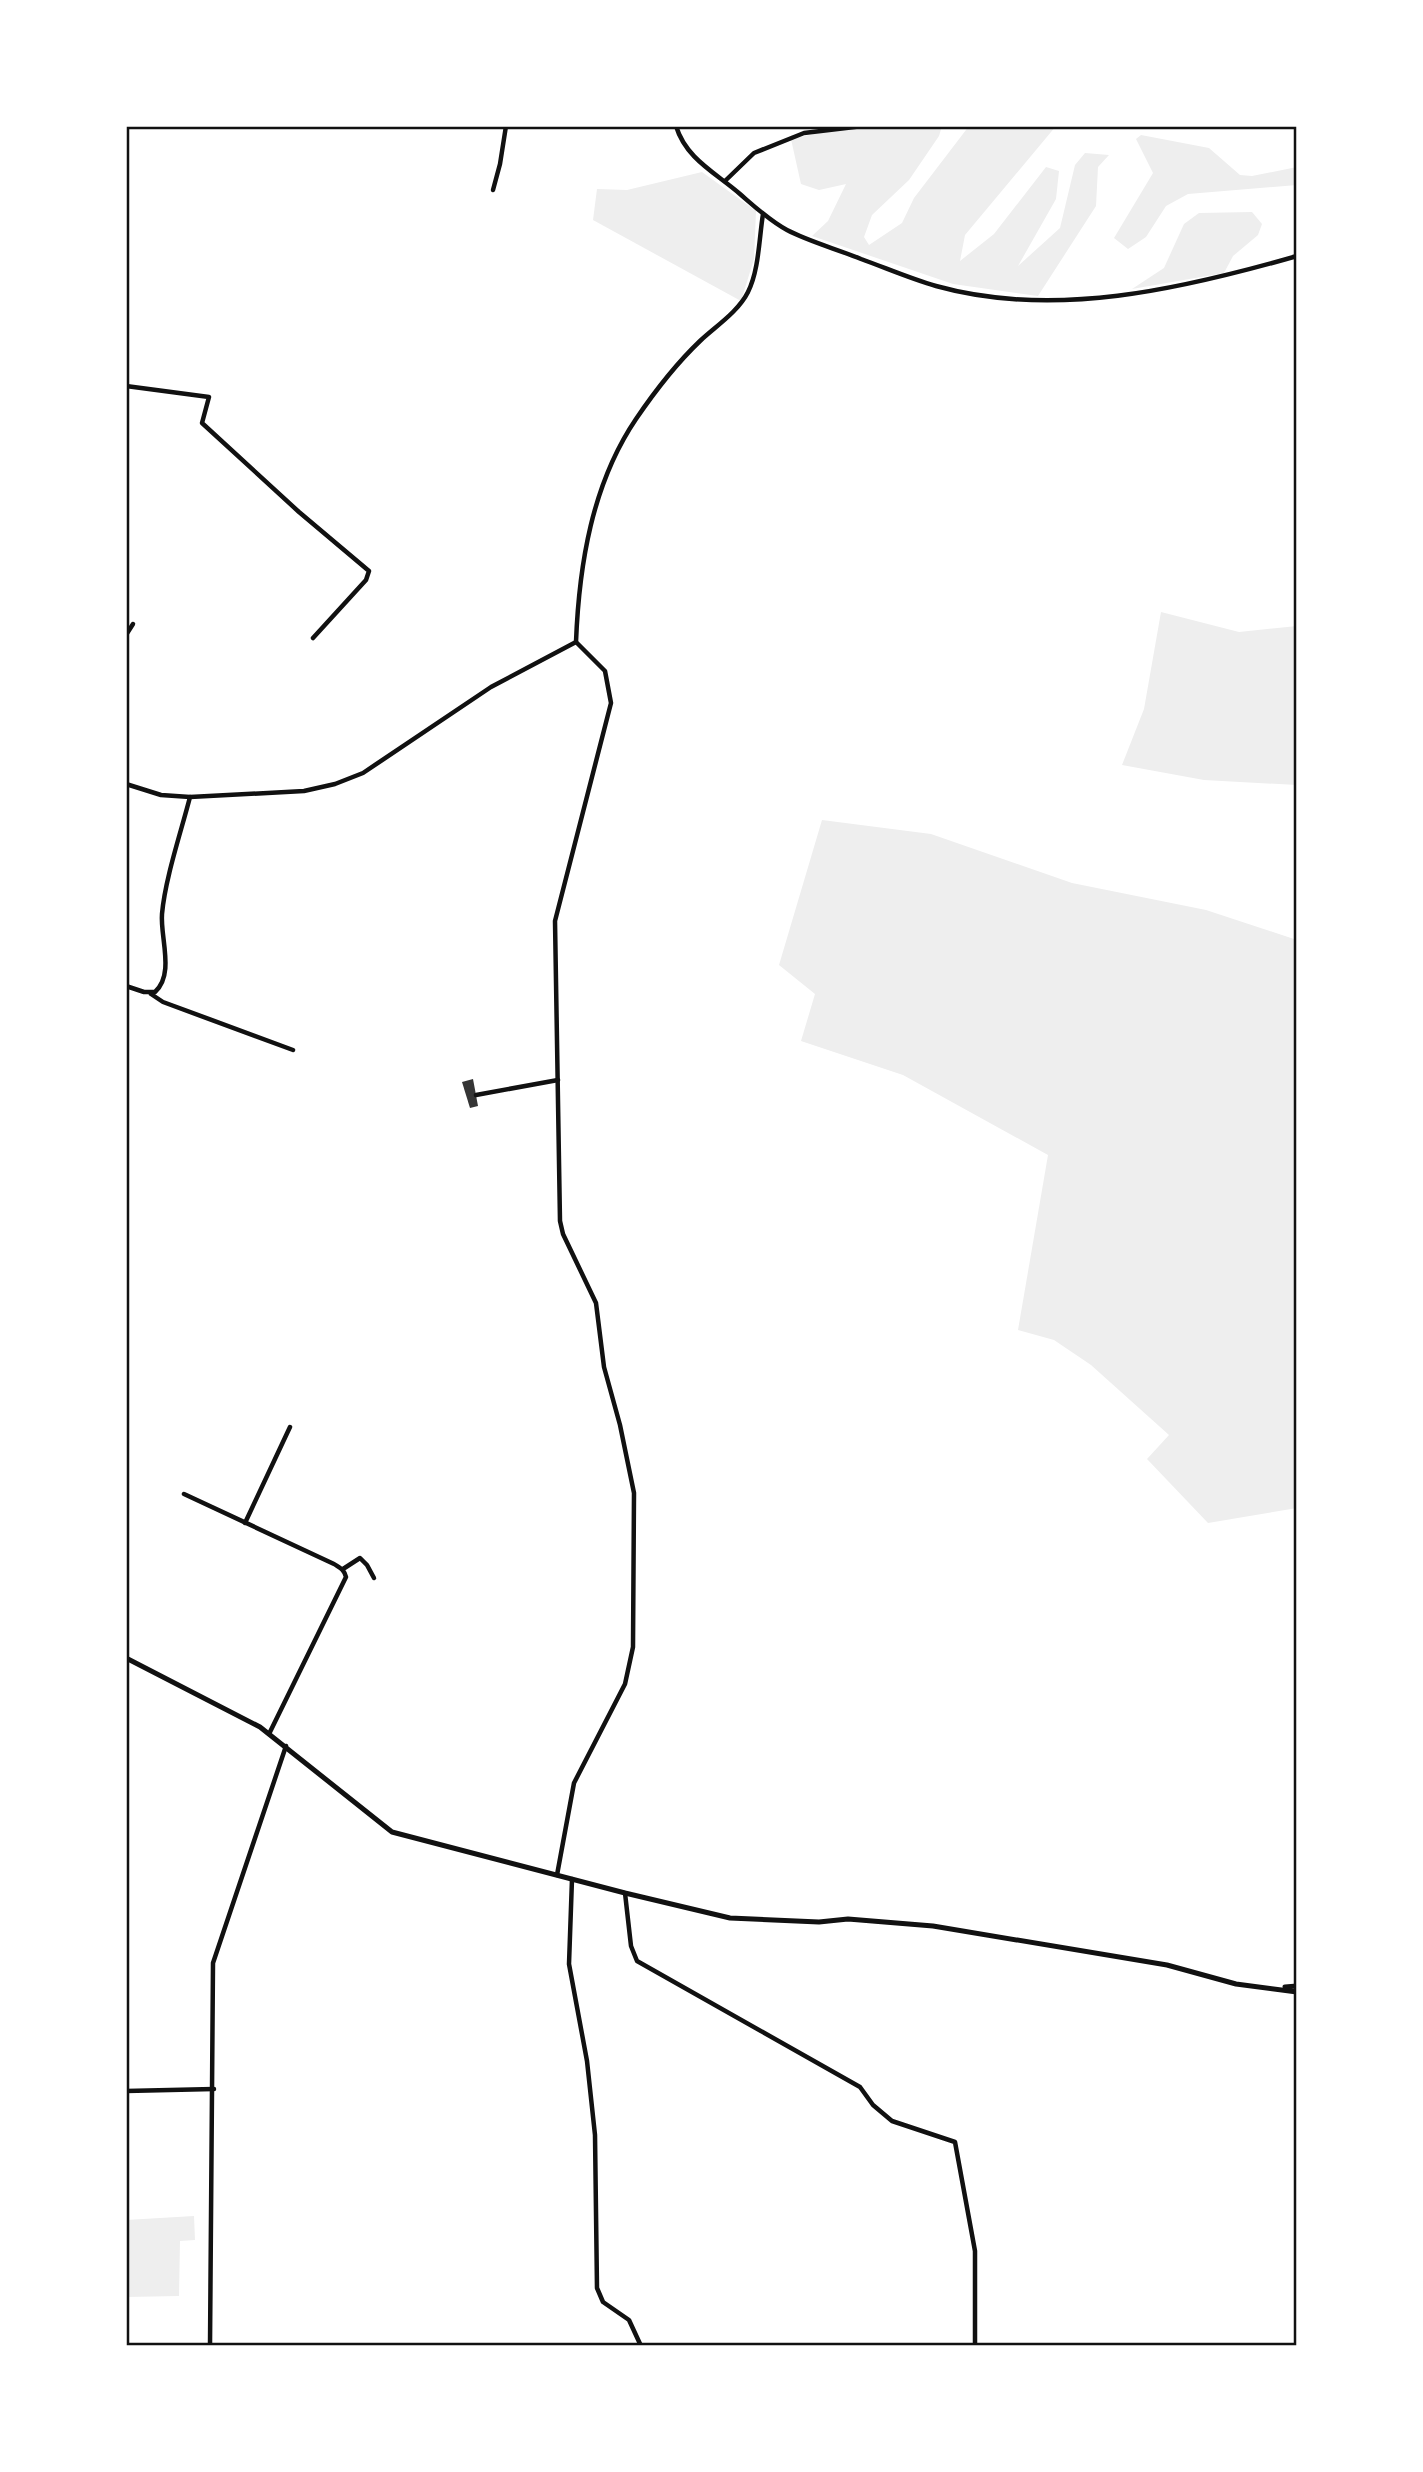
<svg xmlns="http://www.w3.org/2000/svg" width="1423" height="2472" font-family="Georgia,serif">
<rect width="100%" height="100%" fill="#fff"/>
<!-- green -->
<g fill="#eee">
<path d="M851,126H942L939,136L909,180L872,215L864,237L869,245L902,223L914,198L969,126H1056L965,235L960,261L994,234L1046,167L1059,171L1056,199L1018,266L1060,228L1075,165L1085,153L1109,155L1098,167L1096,206L1038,296L953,284L812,236L828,221L846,184L819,190L801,184L791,139Z"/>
<path d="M1141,135L1209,148L1240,175L1252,176L1297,167V185L1188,194L1166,206L1146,237L1128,249L1114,238L1153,173L1136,139Z"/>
<path d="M702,172L756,211L754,259L741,301L593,220L597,189L627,190Z"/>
<path d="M1252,212L1262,224L1258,235L1233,256L1224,273L1132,289L1164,268L1184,224L1199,213Z"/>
<path d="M1161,612L1239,632L1297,626V785L1204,780L1122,765L1144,709Z"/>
<path d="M822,820L931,834L1072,883L1206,910L1297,940V1508L1208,1523L1147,1459L1169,1435L1091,1365L1054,1340L1018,1330L1048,1155L903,1075L801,1041L815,994L779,965Z"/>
<path d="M194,2216L195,2240L180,2241L179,2296L126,2297V2220Z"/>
</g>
<!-- building -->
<path fill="#353535" d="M473,1079L478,1106L470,1108L462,1082Z"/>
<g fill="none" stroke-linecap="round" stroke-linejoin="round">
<!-- minor -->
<g stroke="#111" stroke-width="4.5">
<path d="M676,126C686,159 716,173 740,194C755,207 770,221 787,230C810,242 837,249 861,259C886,268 911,279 936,286C1054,319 1182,289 1297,256"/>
<path d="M725,181L754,153L804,133L863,126"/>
<path d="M493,190L500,164L506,126"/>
<path d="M126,386L209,397L202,423L299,512L369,571L366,580L313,638"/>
<path d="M126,635L133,624"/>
<path d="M126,784L161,795L190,797L304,791L335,784L363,773L491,687L576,642"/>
<path d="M126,986L144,992H155C175,974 160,937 162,914C165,879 181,832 190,797"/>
<path d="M151,994L163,1002L293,1050"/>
<path d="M476,1095L558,1080"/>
<path d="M184,1494L334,1564C340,1568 344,1569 346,1577L269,1734"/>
<path d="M245,1523L290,1427"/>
<path d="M343,1569L360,1558L367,1565L374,1578"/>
<path d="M557,1875L574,1783L625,1684L633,1647L634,1493L620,1425L604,1367L596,1303L563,1234L560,1221L555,921L611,703L605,671L576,642C579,565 592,484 636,419C653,394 678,362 700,341C716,326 738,312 748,292C759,270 759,239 763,214"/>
<path d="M572,1879L569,1964L587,2061L595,2135L597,2288L603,2302L629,2320L641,2346"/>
<path d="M625,1893L631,1946L637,1961L860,2087L873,2105L892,2121L955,2142L975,2251V2346"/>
<path d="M126,2091L214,2089"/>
<path d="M210,2346L213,1963L286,1746"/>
</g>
<!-- tertiary -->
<g stroke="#111" stroke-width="5">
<path d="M126,1658L260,1727L392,1832L625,1893L730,1918L819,1922L848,1919L933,1926L1167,1965L1236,1984L1297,1992"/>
<path d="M1285,1987L1297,1986"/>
</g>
</g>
<!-- border -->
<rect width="1423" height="2472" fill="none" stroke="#ffffff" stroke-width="256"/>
<rect x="128" y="128" width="1167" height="2216" fill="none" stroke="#111" stroke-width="2.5"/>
</svg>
